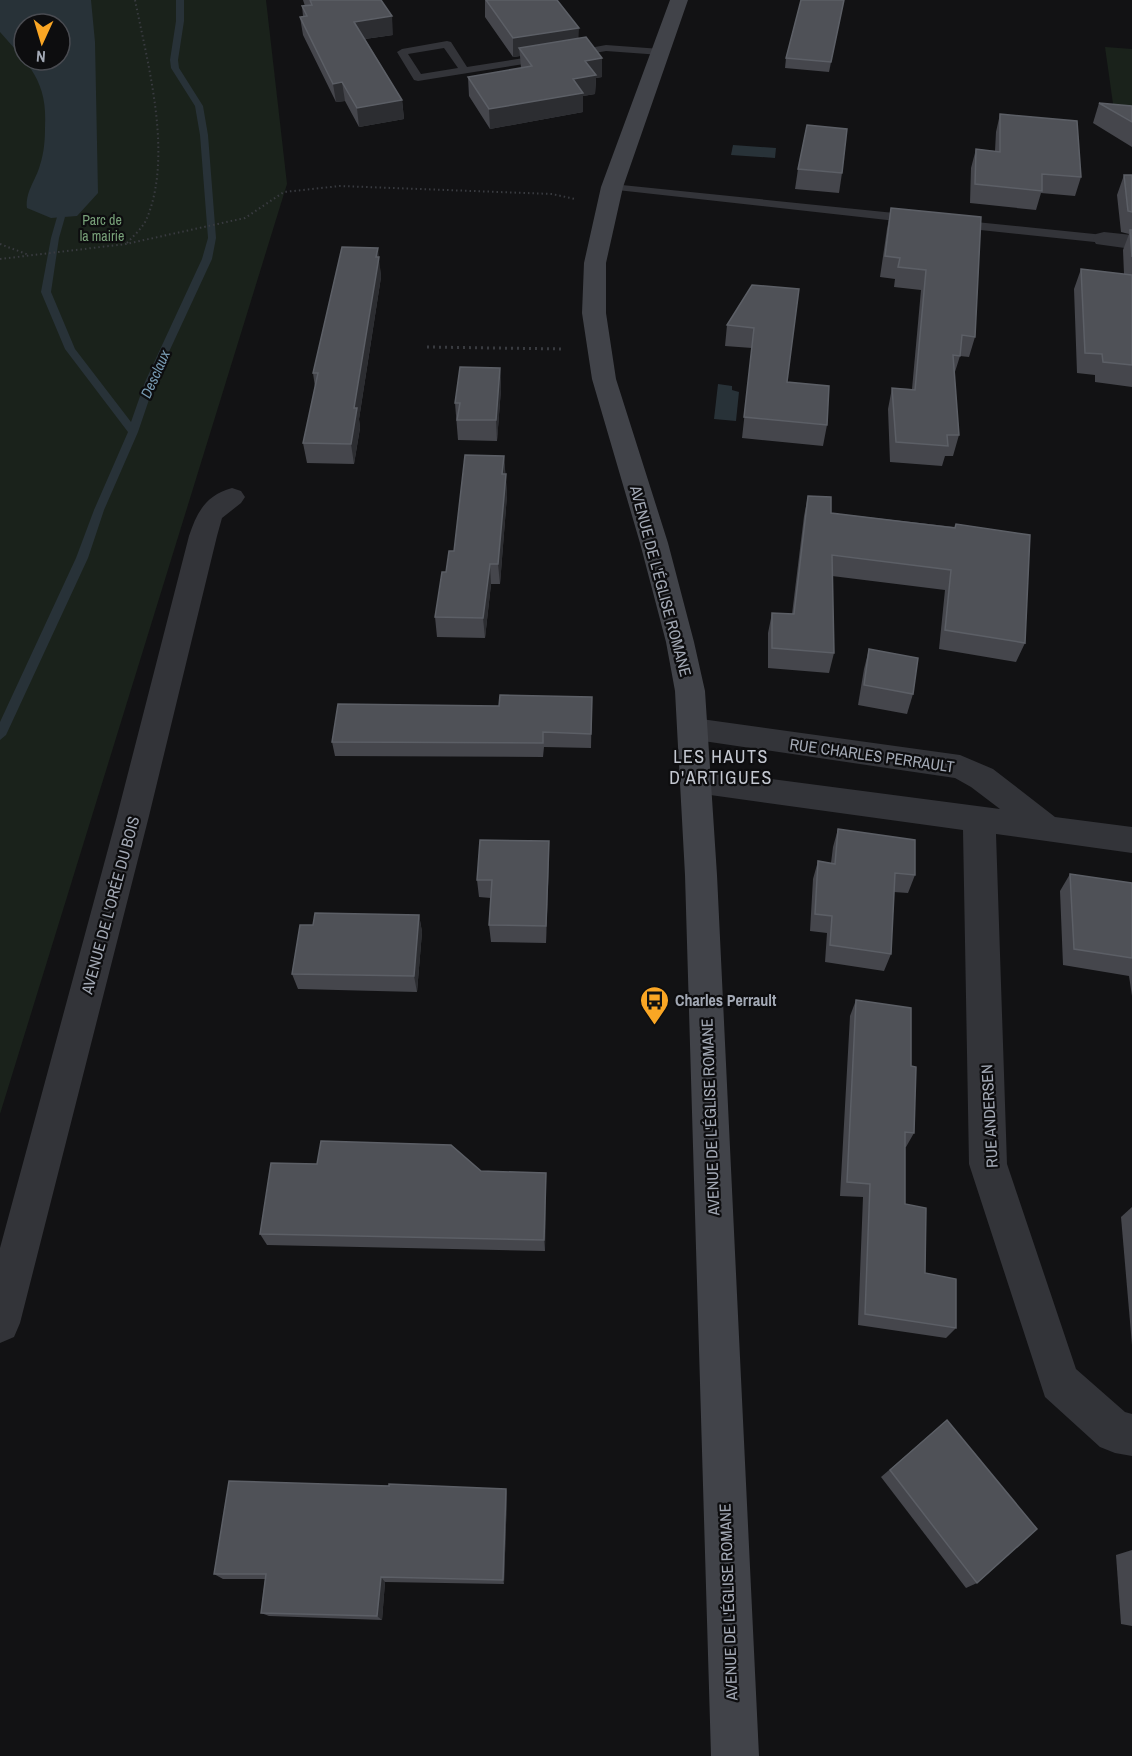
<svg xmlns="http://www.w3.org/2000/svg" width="1132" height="1756" font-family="'Archivo Narrow',sans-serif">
<rect width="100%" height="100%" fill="#121214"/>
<!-- green -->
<g fill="#1a221b" fill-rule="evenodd">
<path d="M0,0H266L287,184L0,1114ZM24,24H60V60H24Z"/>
<path d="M1105,47L1132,49V113L1114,111Z"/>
</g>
<!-- water -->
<g fill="#283238" fill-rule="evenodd">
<path d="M0,0H91L95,42L98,193L77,216L51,218L27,208C25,192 36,180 40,165C44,153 45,140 45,128C48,81 29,65 0,32ZM24,24H60V60H24Z"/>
<path d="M733,145L776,148L775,158L731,155Z"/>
<path d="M718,384L732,386V390L739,392L736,421L714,419Z"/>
</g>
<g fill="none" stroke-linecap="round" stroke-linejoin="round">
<!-- stream -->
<path fill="#283238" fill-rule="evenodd" d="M176,0H184V21L178,60L179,68L203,106L208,135L216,238L212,259L155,382L138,432L104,510L88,558L6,735L0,740V722L76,558L94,510L128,432L65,349L41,292L51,238L57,217L61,214L65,217L59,238L51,292L75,349L131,422L145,382L202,259L208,238L200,135L195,106L171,68L170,60L176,21Z"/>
<!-- path-far1 -->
<g stroke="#393b40" stroke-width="2" stroke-dasharray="1.5 3" stroke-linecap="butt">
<path d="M127,243C134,235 143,228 147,218C173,155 148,65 135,0"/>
<path d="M0,244L29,255"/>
<path d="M0,259L126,244L245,218L284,192L340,186L552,194L575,199"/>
</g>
<!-- path -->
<path stroke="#393b40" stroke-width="3" stroke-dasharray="2 4" stroke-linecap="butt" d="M427,347L564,349"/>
<!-- lane -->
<g fill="#333439" fill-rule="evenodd">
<path d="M447,41L451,42L467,67L543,55L548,58L543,61L418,81L414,80L397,52L402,49ZM444,48L458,68L421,74L408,54Z"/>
<path d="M606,45L661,49L666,52L661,55L606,51L573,57L568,54L573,51Z"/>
<path d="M612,184L914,215L920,219L914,223L608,189L606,187Z"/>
<path d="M956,220L1104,235L1110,239L1104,243L952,227L950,224Z"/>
</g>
<!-- street -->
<g fill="#333439" fill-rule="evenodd">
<path d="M1104,232L1132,235V249L1096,244L1093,239L1096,234Z"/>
<path d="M232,488L241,491L245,497L241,503L222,518L217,536L149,816L20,1323L14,1337L0,1343V1248L117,816L189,536C197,512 206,495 232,488Z"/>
<path d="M694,718L960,755L993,769L1055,817L1132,827V853L996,834L1007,1164L1076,1369L1125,1412L1132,1414V1456L1115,1453L1100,1447L1045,1397L969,1164L963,830L696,793L685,790L680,781L685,772L696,769L1000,809L971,787L955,778L683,738L679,730L683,722Z"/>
</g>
<!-- secondary -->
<path fill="#414349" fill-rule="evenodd" d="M670,0H688L623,187L606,263V313L616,379L668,543L694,642L705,691L717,875L759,1756H711L685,875L675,691L666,642L640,543L592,379L582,313L584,263L601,187Z"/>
</g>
<!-- wall -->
<g fill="#45464c">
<path d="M303,0H310L393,35L365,39L402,100L404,119L359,127L345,101L336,102L303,35L300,17L303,16L302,6H305Z"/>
<path d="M485,0H557L579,39L602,58V77L596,78L595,94L583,96V112L490,129L469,96L468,77L521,68L520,56L513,57L485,17Z"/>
<path d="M801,0H844L829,72L785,68L786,58Z"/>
<path d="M1099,103L1132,106V147L1093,123Z"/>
<path d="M1000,114L1081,177L1075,196L1041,193L1036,210L970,203L971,168L976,149L995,151L996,132Z"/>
<path d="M798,169L842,173L839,193L795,189Z"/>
<path d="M1124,175H1132V387L1095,382V375L1077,373L1074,289L1081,269L1124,274L1123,250L1129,234L1121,232L1117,195Z"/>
<path d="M891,208L975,337L969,357L960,356L954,375L959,435L953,456H945L942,466L890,462L888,409L892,388L912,389L921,290L894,287L895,279L880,277L887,229Z"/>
<path d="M380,268L381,277L359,419L360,428L354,464L307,463L303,443L315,387L313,373Z"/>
<path d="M752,285L787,382L827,425L823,446L742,438L752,348L725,346L727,325Z"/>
<path d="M500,368L501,389L497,441L458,440L455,403Z"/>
<path d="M504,456L507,495L500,584H491L485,638L437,637L435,617L446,572L454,551Z"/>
<path d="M808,496L831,513L955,527L956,524L1025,643L1016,662L939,649L945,590L832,576L834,653L829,673L768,668V633L772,613L792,614L804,516Z"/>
<path d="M869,649L913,694L907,714L858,705L864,669Z"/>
<path d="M592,697L591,748L544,747L543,757L335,756L332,742L499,706Z"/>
<path d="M838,829L915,875L908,893L894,892L891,954L884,971L825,962L827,933L810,931L813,879L818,861L831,863L833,847Z"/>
<path d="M549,841V859L546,943L491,942L489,925L491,898L479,897L477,880Z"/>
<path d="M1070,874L1132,883V996L1129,976L1063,965L1060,891Z"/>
<path d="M419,915L422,932L417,992L298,989L292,974L313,925Z"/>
<path d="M856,1000L911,1066L914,1133L906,1147H905V1204L925,1273L956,1328L946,1338L858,1325L863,1197L840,1196L850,1016Z"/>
<path d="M481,1171L546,1173L545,1251L267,1245L260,1234Z"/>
<path d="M1132,1207V1345L1121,1217Z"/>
<path d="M947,1420L977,1583L966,1588L881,1477Z"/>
<path d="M506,1489L507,1496L504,1584L385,1582L382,1620L269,1616L261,1613L265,1579H223L214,1574Z"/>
<path d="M1132,1550V1626L1121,1624L1116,1555Z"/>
</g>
<!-- shaded-wall -->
<g fill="#2c2d31">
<path d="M392,16L393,35L357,40L354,22Z"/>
<path d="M579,28L578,47L519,48L520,56L513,57V38Z"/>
<path d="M602,58V77L596,78L595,94L583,96V112L490,129L489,109L573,79L585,61Z"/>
<path d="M342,82L345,101L336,102L333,84Z"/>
<path d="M402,100L404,119L359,127L357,108Z"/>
<path d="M378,248L381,277L359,419L360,428L354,464L351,444L354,408Z"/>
<path d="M500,368L501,389L497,441L496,420Z"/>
<path d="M504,456L505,476L502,474Z"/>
<path d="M506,474L507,495L500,584L498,564Z"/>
<path d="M490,564L491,584L485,638L483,618Z"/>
<path d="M549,841V859L546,943V926Z"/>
<path d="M419,915L422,932L417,992L414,976Z"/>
<path d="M546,1173V1185L545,1251L544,1240Z"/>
<path d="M506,1489L507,1496L504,1584L503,1580Z"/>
<path d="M381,1577L385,1582L382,1620L377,1616Z"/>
</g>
<!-- building -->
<g fill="#4f5157" stroke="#5c5f66" stroke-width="1.5">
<path d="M310,0H381L392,16L354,22L402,100L357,108L342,82L333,84L300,17L307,16L302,6L312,5Z"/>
<path d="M486,0H557L579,28L513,38Z"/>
<path d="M801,0H844L831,62L786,58Z"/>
<path d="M586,37L602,58L585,61L596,75L573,79L583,93L489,109L468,77L532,66L519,48Z"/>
<path d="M1099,103L1132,106V122Z"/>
<path d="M1000,114L1077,121L1081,177L1042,174V191L975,184L976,149L1000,152Z"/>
<path d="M807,125L847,129L842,173L798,169Z"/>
<path d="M1124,175H1132V212L1128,211Z"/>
<path d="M891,208L981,217L975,337L962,335L960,356L953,355L959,435H947L948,446L896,442L892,388L915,390L926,270L898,267L900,258L885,256Z"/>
<path d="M1130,230H1132V257Z"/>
<path d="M342,247L378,248L376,257H379L354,408H357L351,444L303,443L318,373H313Z"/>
<path d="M1081,269L1132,275V365L1103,362L1102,354L1085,353Z"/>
<path d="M752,285L799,289L787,382L829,386L827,425L744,417L754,328L727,325Z"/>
<path d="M460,367L500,368L496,420H457L460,403H455Z"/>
<path d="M465,455L504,456L502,474H506L498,564H490L483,618L435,617L442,572H446L449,551H454Z"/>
<path d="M808,496L831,497V513L955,528L956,524L1030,535L1025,643L945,630L951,570L832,555L834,653L772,648V613L794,614Z"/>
<path d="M869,649L918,658L913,694L864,685Z"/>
<path d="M500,695L592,697L591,734L543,732V743L332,742L338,704L499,706Z"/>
<path d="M838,829L915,840V875L895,873L891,954L830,945L832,916L815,914L818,861L835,864Z"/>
<path d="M480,840L549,841L546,926L489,925L492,880H477Z"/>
<path d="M1070,874L1132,883V958L1074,949Z"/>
<path d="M315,913L419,915L414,976L292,974L300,925H313Z"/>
<path d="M856,1000L911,1008V1066L916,1067L914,1133L905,1132V1204L926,1208L925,1273L956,1279V1328L865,1314L870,1184L847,1182Z"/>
<path d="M321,1141L451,1145L481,1171L546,1173L544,1240L260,1234L271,1163L317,1164Z"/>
<path d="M947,1420L1037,1529L977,1583L890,1470Z"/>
<path d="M229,1481L389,1486V1484L506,1489L503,1580L381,1577L377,1616L261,1613L266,1574H214Z"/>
</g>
<!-- icons -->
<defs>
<symbol id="bus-pin" viewBox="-11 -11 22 30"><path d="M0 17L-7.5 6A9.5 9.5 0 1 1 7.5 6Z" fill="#faa624" stroke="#0d0d0f"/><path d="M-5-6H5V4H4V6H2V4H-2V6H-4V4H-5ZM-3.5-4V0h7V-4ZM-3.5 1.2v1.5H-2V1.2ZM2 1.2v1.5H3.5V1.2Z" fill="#111"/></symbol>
</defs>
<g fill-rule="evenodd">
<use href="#bus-pin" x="638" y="984" width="33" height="45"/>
</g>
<g text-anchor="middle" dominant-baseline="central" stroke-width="4.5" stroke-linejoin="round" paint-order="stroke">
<!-- far-park labels -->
<g font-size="14" fill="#78a179" stroke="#0d0d0f">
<text x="102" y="220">Parc de<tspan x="102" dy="16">la mairie</tspan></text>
</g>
<!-- far-water labels -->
<g font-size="15" font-style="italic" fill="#779ab2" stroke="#0d0d0f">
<text transform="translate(155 374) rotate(-66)">Desclaux</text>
</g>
<!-- street labels -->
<g font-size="16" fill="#a3a9b5" stroke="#0d0d0f">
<text transform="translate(661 581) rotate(75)">AVENUE DE L'ÉGLISE ROMANE</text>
<text transform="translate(872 755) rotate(8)">RUE CHARLES PERRAULT</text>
<text transform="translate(110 905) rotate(-75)">AVENUE DE L'ORÉE DU BOIS</text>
<text transform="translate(989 1116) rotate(-93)">RUE ANDERSEN</text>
<text transform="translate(710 1117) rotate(-92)">AVENUE DE L'ÉGLISE ROMANE</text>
<text transform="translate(728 1602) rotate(-92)">AVENUE DE L'ÉGLISE ROMANE</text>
</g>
<!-- poi labels -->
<g font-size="16" font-weight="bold" fill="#a3a9b5" stroke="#0d0d0f" text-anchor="start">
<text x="675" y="1000">Charles Perrault</text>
</g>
<!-- neighbourhood labels -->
<g font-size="18" letter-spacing="1.5" fill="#c4c8d1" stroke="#0d0d0f">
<text x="721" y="756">LES HAUTS<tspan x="721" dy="21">D'ARTIGUES</tspan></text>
</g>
</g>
<!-- north arrow -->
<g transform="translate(42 42) rotate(184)"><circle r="28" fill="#0d0d0f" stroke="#494b51" stroke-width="1.5"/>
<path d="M0-4.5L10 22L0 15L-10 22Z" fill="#faa624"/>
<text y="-9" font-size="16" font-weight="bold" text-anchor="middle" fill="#a3a9b5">N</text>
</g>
</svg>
